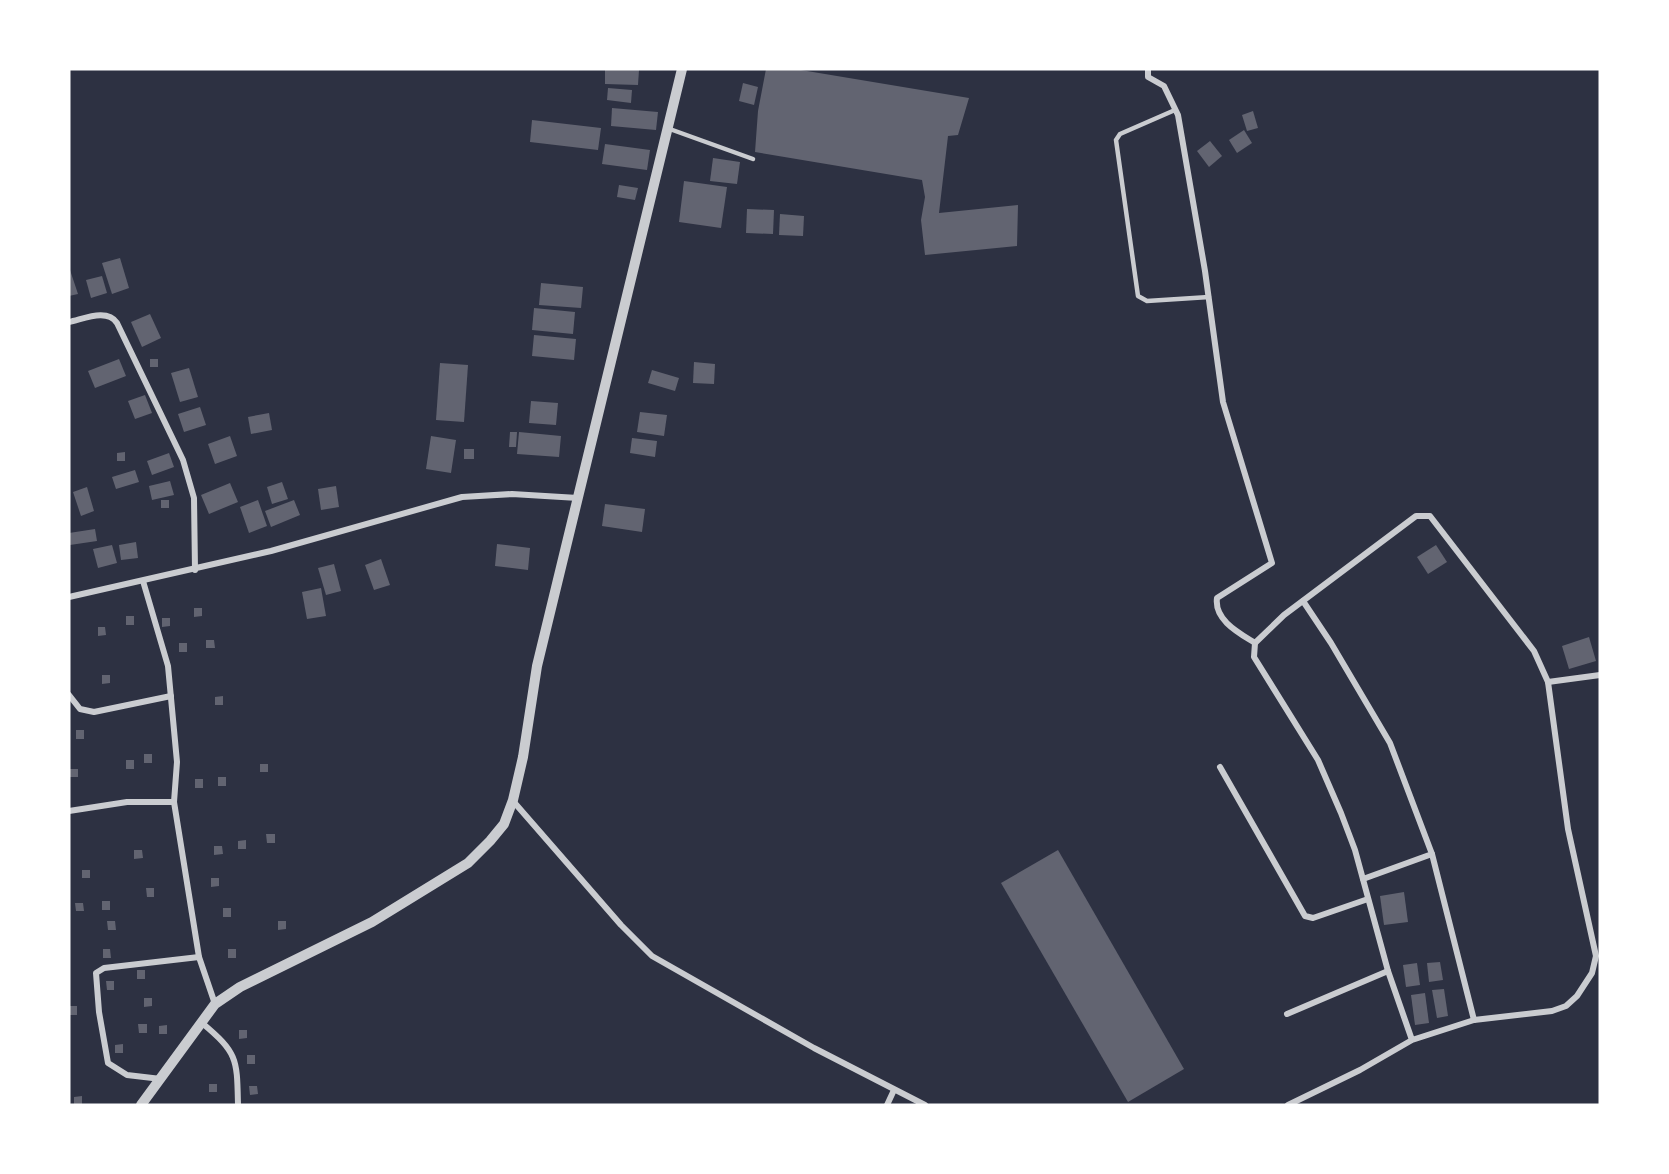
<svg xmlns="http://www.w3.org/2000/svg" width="1669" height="1174" font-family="'Exo 2',sans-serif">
<rect width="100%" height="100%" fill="#2d3142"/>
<!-- building -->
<g fill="#626471">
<path d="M605,69L639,70L638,85L605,84Z"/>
<path d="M766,69H795L969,98L958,135L948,136L939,213L1018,205L1017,246L925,255L921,220L925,197L922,180L755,152L758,111Z"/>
<path d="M743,83L758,87L754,105L739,101Z"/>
<path d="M608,88L632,90L631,103L607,100Z"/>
<path d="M612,108L658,112L656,130L611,126Z"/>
<path d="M1253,111L1258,128L1247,131L1242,115Z"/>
<path d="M532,120L601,128L598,150L530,142Z"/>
<path d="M1244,130L1252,143L1237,153L1229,140Z"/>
<path d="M1210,141L1222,156L1209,167L1197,151Z"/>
<path d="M605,144L650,150L647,170L602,164Z"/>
<path d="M713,158L740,162L737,184L710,181Z"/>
<path d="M684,181L727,187L721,228L679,222Z"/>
<path d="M619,185L638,188L635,200L617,197Z"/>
<path d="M747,209L774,210L773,234L746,233Z"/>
<path d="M780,214L804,216L803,236L779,235Z"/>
<path d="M120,258L129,288L112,294L102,263Z"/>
<path d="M69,267L78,294L69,296Z"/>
<path d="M102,276L107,293L91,298L86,280Z"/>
<path d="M541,283L583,287L581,308L539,305Z"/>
<path d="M534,308L575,312L573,334L532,330Z"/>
<path d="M150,314L161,338L142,347L131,322Z"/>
<path d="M534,335L576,339L574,360L532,356Z"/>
<path d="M119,359L126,376L95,388L88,371Z"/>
<rect x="150" y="359" width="8" height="8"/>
<path d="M694,362L715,364L714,384L693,383Z"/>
<path d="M440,363L468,365L464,422L436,420Z"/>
<path d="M189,368L198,397L180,402L171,373Z"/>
<path d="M652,370L679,378L675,391L648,383Z"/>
<path d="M145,395L152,413L135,419L128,401Z"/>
<path d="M531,401L558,403L556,425L529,423Z"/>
<path d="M200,407L206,425L184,432L178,414Z"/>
<path d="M640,412L667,415L664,436L637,432Z"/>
<path d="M269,413L272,430L251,434L248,417Z"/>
<path d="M510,432H517L516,447H509Z"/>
<path d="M519,432L561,436L559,457L517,454Z"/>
<path d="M230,436L237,456L215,464L208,444Z"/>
<path d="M431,436L456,440L451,473L426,469Z"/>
<path d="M632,438L657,441L655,457L630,453Z"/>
<rect x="464" y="449" width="10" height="10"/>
<path d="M125,452V461H117V453Z"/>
<path d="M169,453L174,467L152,475L147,461Z"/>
<path d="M135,470L139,482L116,489L112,477Z"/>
<path d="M170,481L174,495L152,500L149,486Z"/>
<path d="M282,482L288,499L272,504L267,487Z"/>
<path d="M230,483L238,502L209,514L201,495Z"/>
<path d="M336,486L339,507L321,510L318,489Z"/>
<path d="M87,487L94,511L81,516L73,492Z"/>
<rect x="161" y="500" width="8" height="8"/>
<path d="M258,500L267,526L249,533L240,507Z"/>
<path d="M294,500L300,515L271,527L265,511Z"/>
<path d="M605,504L645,509L642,532L602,526Z"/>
<path d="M95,529L97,541L70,545L69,533Z"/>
<path d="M136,542L138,558L121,560L119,545Z"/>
<path d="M497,544L530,548L528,570L495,566Z"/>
<path d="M112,545L117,563L98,568L93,549Z"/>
<path d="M1436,545L1447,562L1428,574L1417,557Z"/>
<path d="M381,559L390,585L374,590L365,565Z"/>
<path d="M334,564L341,591L326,595L318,568Z"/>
<path d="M321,588L326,616L307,619L302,592Z"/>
<path d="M194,608H202V616L194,617Z"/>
<rect x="126" y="616" width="8" height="9"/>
<path d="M162,618H170V626L162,627Z"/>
<path d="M98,627H105L106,635L98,636Z"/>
<path d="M1589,637L1596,661L1569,669L1562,646Z"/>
<path d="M206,640H214L215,648H206Z"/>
<rect x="179" y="643" width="8" height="9"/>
<path d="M102,675H110V683L102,684Z"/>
<path d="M223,696V705H215V697Z"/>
<rect x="76" y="730" width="8" height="9"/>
<rect x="144" y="754" width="8" height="9"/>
<rect x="126" y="760" width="8" height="9"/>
<rect x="260" y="764" width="8" height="8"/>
<rect x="70" y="769" width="8" height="8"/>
<rect x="218" y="777" width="8" height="9"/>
<rect x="195" y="779" width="8" height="9"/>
<path d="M266,834H275V843H267Z"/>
<path d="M246,840V849H238V841Z"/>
<path d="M214,846H222L223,854L214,855Z"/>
<path d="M134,850H142L143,858L134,859Z"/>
<path d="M1058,850L1184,1069L1128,1102L1001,883Z"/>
<rect x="82" y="870" width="8" height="8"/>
<path d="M211,878H219V886L211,887Z"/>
<path d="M146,888H154V897H147Z"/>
<path d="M1404,892L1408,922L1384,925L1380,896Z"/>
<rect x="102" y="901" width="8" height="9"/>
<path d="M75,903H83L84,911H76Z"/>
<rect x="223" y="908" width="8" height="9"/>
<path d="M107,921H115L116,930H108Z"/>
<path d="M278,921H286V929L278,930Z"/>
<path d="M103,949H110L111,958H103Z"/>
<rect x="228" y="949" width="8" height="9"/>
<path d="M1440,962L1443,980L1429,982L1427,963Z"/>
<path d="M1417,963L1420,985L1406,987L1403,965Z"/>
<rect x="137" y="970" width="8" height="9"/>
<path d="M106,981H114V990H107Z"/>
<path d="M1444,989L1448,1016L1437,1018L1432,990Z"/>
<path d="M1425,993L1429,1023L1415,1025L1411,995Z"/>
<path d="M144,998H152V1006L144,1007Z"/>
<rect x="69" y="1006" width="8" height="9"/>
<path d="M138,1024H147V1033H139Z"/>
<path d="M167,1025V1034H159V1026Z"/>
<path d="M239,1030H247V1038L239,1039Z"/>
<path d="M123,1044V1053H115V1045Z"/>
<rect x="247" y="1055" width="8" height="9"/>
<rect x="209" y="1084" width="8" height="8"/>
<path d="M249,1086H257L258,1094L250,1095Z"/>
<path d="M82,1096V1105H74V1097Z"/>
</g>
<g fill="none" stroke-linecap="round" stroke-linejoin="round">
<!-- service -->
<g stroke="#caccd0" stroke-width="4.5">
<path d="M1175,110L1120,134L1116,140L1138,296L1147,301L1209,297"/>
<path d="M667,128L753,159"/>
</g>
<!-- minor -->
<g stroke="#caccd0" stroke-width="6">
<path d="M1148,69V77L1164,86L1178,115L1205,271L1223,402L1272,563L1217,598C1214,620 1239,633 1255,643"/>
<path d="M69,322C84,319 107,308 117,323L183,460L194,498L195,570"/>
<path d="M143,581L168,666L177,762L174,802"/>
<path d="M69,597L271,551L462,497L512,494L578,498"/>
<path d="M1303,601L1331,643L1390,743L1432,854L1363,879"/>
<path d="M1548,682L1600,675"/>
<path d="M69,695L80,709L94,712L171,696"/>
<path d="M1220,767L1305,916L1313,918L1368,899"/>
<path d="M513,801L621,925L652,956L814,1048L925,1105"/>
<path d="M69,811L127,802H174L199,957L215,1004"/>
<path d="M1432,854L1474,1020"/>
<path d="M1287,1014L1388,971"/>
<path d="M202,1023C238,1053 237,1059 238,1105"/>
<path d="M161,1079L127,1075L108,1063L99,1012L96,973L104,968L199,957"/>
<path d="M887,1105L894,1090"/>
<path d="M1288,1105L1360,1070L1412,1040L1474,1020L1552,1011L1566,1006L1577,996L1592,973L1596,956L1568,829L1548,682L1534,651L1430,516H1416L1284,615L1255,643L1254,657L1318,760L1341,813L1355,850L1388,971L1412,1040"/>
</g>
<!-- tertiary -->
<path stroke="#caccd0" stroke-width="10" d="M141,1105L215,1004L240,987L372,922L468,863L490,841L504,824L513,800L523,757L537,666L682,69"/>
</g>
<!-- border -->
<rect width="1669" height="1174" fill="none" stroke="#ffffff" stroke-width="141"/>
</svg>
